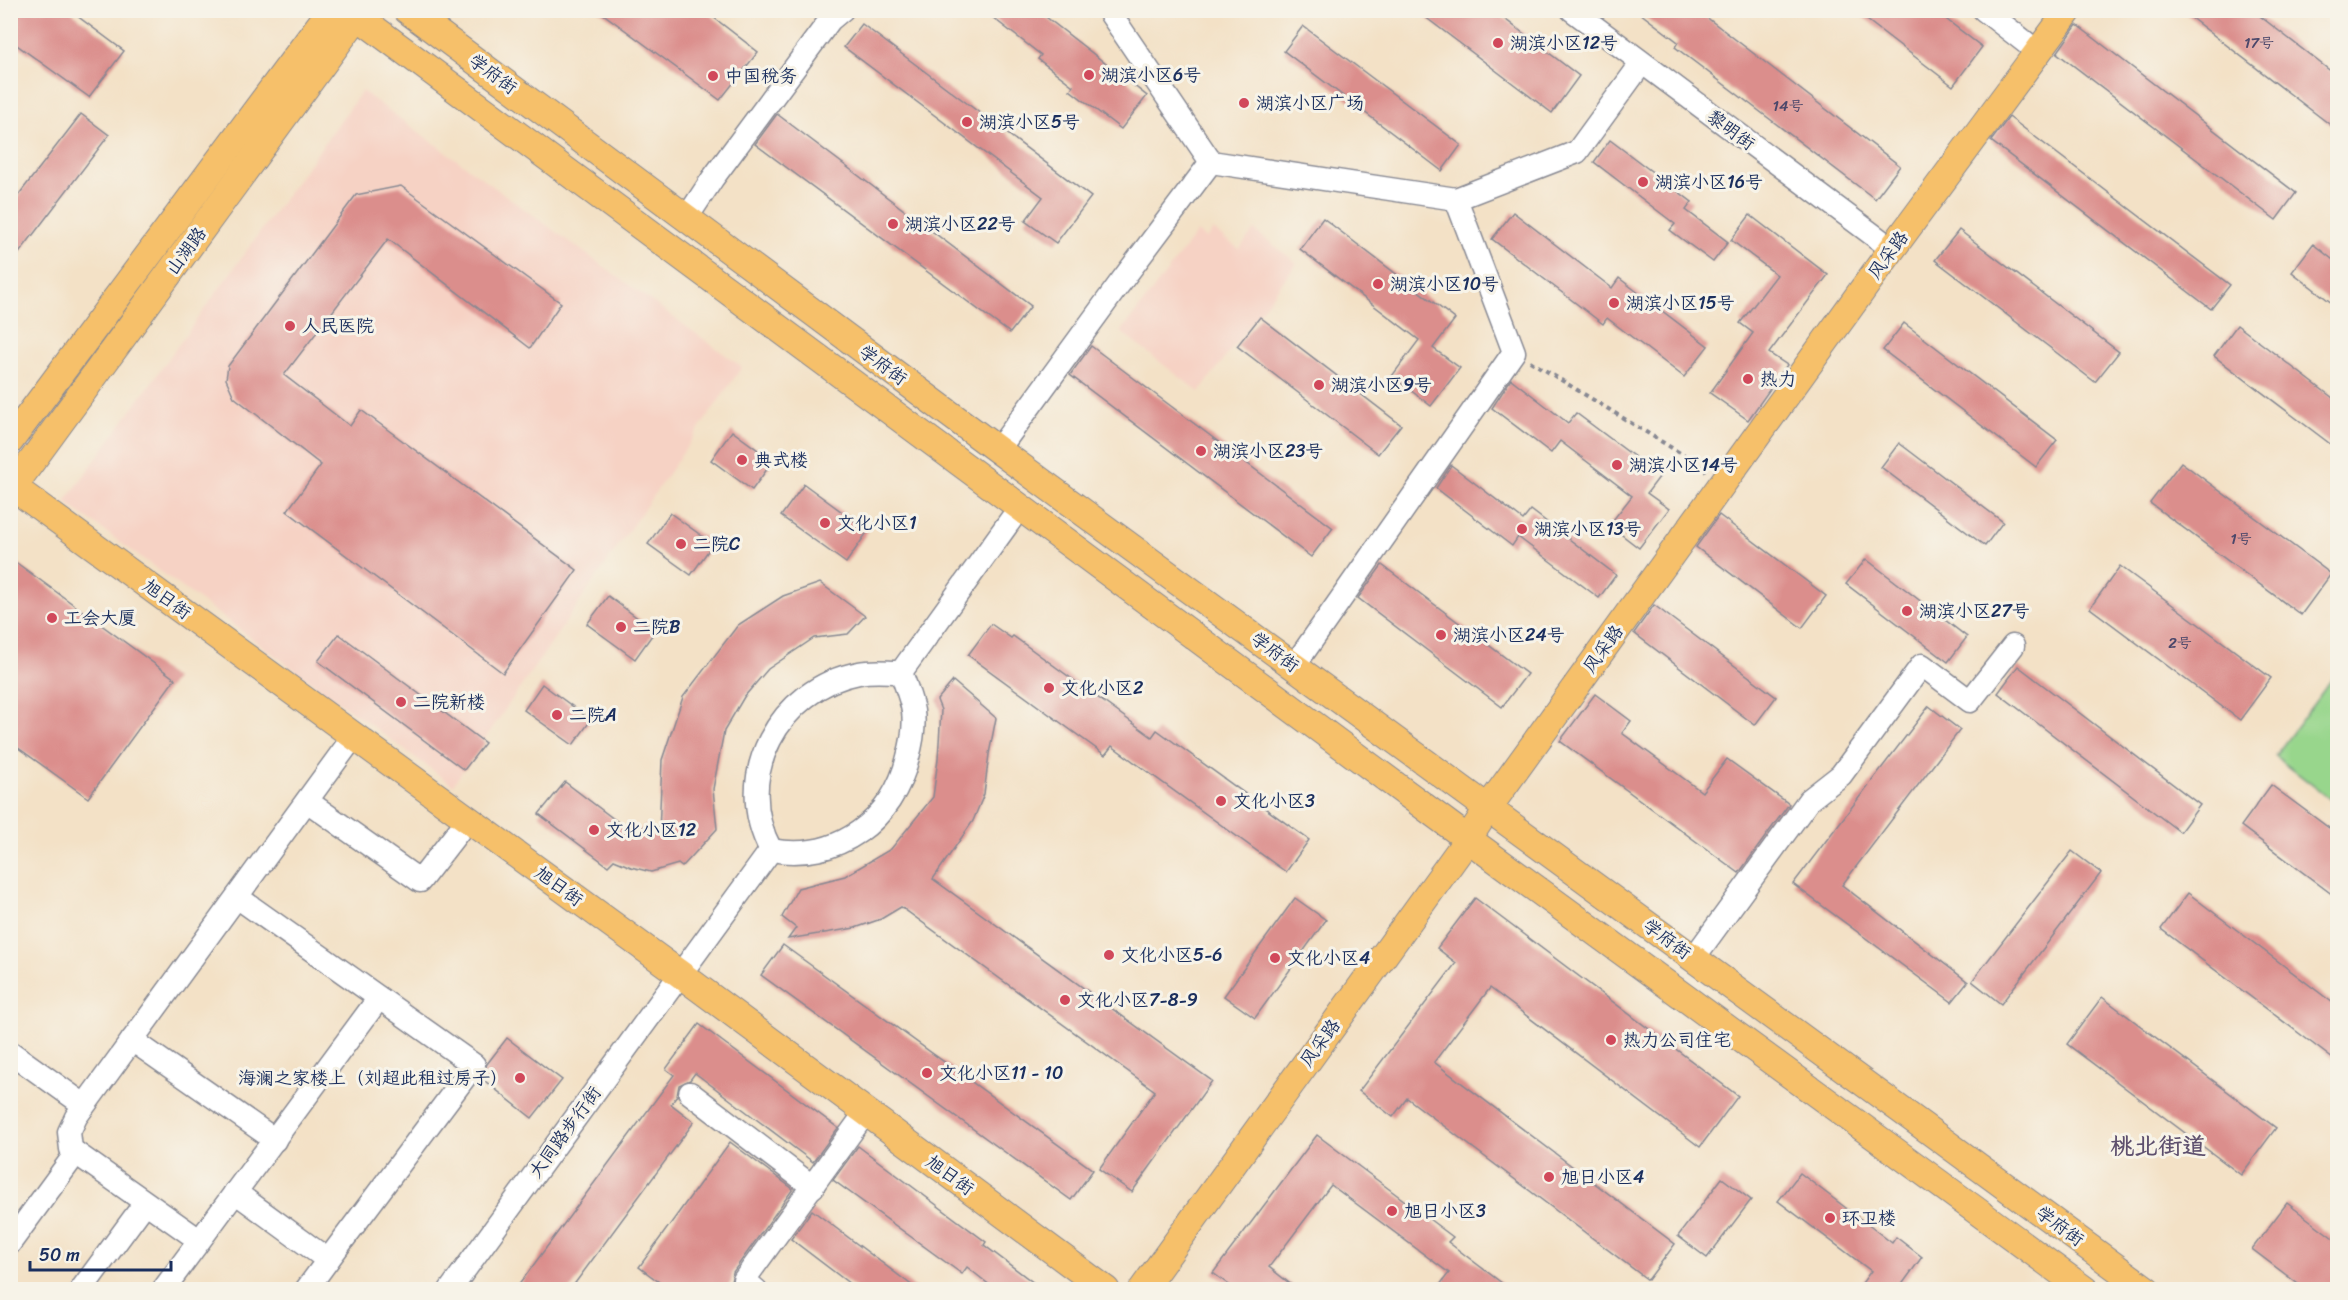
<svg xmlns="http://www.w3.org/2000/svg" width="2348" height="1300" font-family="Sriracha,'LXGW WenKai TC',sans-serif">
<rect width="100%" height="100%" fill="#f7f3e8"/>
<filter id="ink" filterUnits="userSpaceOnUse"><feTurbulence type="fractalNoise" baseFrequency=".0167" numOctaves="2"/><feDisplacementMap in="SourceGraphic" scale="12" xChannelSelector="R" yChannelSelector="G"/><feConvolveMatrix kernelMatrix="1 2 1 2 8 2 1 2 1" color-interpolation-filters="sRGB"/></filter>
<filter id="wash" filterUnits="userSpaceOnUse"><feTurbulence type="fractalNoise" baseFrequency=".008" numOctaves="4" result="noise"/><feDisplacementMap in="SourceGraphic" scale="24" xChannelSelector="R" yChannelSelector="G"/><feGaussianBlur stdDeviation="1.35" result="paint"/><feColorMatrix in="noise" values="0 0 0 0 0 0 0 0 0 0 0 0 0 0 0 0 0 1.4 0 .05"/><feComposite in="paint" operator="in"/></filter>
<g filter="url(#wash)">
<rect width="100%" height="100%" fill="#f3e1c6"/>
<!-- built -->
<g fill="#f6d2c4">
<path d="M362,91L742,367L453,785L65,502Z"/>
<path d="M1213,230L1239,249L1254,230L1297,263L1199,392L1121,332L1197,232L1206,239Z"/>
</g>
<!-- green -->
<path fill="#98d68c" stroke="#5a8275" stroke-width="1.5" d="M2337,672H2338L2337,804L2275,756Z"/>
<g id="blocks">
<!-- building -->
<g fill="#db8e8c">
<path d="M10,10H69L124,51L89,97L10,40Z"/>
<path d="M598,10H704L758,52L720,100Z"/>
<path d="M983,10H1037L1147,96L1121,129L1070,90L1073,86L1038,59L1041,55Z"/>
<path d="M1416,10H1493L1579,76L1552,113Z"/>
<path d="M1636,10H1697L1900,166L1875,199L1675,47L1678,42Z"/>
<path d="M1854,10H1934L1982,47L1953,86Z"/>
<path d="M2181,10H2252L2337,76V130Z"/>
<path d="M862,24L1091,197L1056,243L1025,221L1043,197L844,47Z"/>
<path d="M2077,25L2296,193L2276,220L2057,53Z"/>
<path d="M1303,26L1461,145L1442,171L1284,51Z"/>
<path d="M81,114L109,135L10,265V206Z"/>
<path d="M777,114L1031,306L1010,333L755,144Z"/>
<path d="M2009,117L2230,285L2211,309L1991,141Z"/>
<path d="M1610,140L1692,202L1686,210L1728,242L1713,262L1670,230L1675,224L1594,162Z"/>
<path d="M401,186L561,303L530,348L388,239L284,375L350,426L361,410L577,570L503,673L287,511L321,465L234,397L226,379L228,366L356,195Z"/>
<path d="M1513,212L1612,288L1619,278L1708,346L1684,377L1607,318L1603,324L1492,239Z"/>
<path d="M1750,215L1828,275L1769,353L1787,365L1748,420L1710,393L1753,333L1740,323L1777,275L1731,240Z"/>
<path d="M1323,218L1455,319L1433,348L1460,368L1431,406L1392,376L1419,340L1300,249Z"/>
<path d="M1959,230L2119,352L2095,382L1935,260Z"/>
<path d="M2313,244L2337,263V307L2292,272Z"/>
<path d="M1260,317L1401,425L1378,454L1237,346Z"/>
<path d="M1904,323L2057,440L2036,467L1883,350Z"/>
<path d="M2237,325L2337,401V449L2214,356Z"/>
<path d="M1091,346L1333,528L1311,557L1070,375Z"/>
<path d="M1511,379L1568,423L1576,413L1660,476L1647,493L1669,509L1639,548L1609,525L1632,496L1560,441L1551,453L1492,408Z"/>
<path d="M732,431L773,461L752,490L711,460Z"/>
<path d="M1899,443L2003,522L1985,546L1881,467Z"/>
<path d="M2181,462L2331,574L2301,615L2150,503Z"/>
<path d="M1451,465L1523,520L1531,510L1616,575L1599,598L1518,537L1512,546L1436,488Z"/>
<path d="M804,484L868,531L846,563L781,516Z"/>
<path d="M670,513L713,544L691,575L648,544Z"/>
<path d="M1719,515L1826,596L1802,628L1696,547Z"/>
<path d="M10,558L175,679L88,798L10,742Z"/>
<path d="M1866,559L1967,637L1948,662L1846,584Z"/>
<path d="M1382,565L1527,674L1502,707L1358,598Z"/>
<path d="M2120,566L2271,678L2240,720L2090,608Z"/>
<path d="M820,583L865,616L848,634L814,638L768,669L744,697L724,731L713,789L717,829L682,867L678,864L651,872L631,867L614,860L608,866L539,814L565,782L635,835L647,824L659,833L662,760L683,697L738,625L783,596Z"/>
<path d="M608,596L655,631L635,659L587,624Z"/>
<path d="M1654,605L1776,697L1755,725L1634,633Z"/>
<path d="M991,624L1011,638L1013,636L1152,737L1157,730L1309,840L1286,872L1112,746L1105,755L968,655Z"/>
<path d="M339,634L485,743L464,770L318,661Z"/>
<path d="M2018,666L2200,805L2180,832L1998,693Z"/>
<path d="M953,681L996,718L989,754L984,794L973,821L933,879L1212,1081L1132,1192L1099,1169L1155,1091L901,907L881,919L855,928L788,939L796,928L782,917L798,888L845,876L891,849L933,797L938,759L941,710L937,700Z"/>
<path d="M542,684L591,720L573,745L524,710Z"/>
<path d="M1595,694L1631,721L1622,733L1702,792L1727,759L1789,804L1739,873L1560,741Z"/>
<path d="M1929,706L1960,730L1842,885L1968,982L1952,1002L1793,884Z"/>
<path d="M2271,785L2337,834V898L2241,826Z"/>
<path d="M2072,851L2101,873L2001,1004L1972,981Z"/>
<path d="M2188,893L2337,1006V1062L2161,929Z"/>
<path d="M1295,898L1326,920L1255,1018L1224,996Z"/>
<path d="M1475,898L1738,1096L1700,1147L1490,988L1434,1062L1675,1244L1648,1280L1407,1098L1393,1117L1359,1091L1456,963L1437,948Z"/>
<path d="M783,945L1093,1170L1071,1200L761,975Z"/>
<path d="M2102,997L2276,1128L2241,1175L2067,1044Z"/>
<path d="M699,1024L838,1128L813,1162L695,1073L690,1080L679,1085L677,1096L671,1104L694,1122L570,1290H515L674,1075L666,1069Z"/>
<path d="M507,1038L562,1080L532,1118L481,1078L487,1064Z"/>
<path d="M1317,1135L1453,1237L1448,1242L1511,1290H1436L1449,1273L1331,1185L1269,1267L1298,1290H1236L1213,1273Z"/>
<path d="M730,1142L793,1189L733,1272L731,1282L726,1290H670L639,1267Z"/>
<path d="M858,1146L986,1242L984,1245L1043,1290H996L967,1267L962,1274L833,1180Z"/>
<path d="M1800,1173L1892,1243L1896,1237L1922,1257L1898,1290H1857L1871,1271L1778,1201Z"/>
<path d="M1722,1178L1751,1200L1707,1258L1678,1236Z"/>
<path d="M2287,1203L2337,1241V1290H2306L2252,1249Z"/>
<path d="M812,1210L918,1290H858L791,1239Z"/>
</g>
</g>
</g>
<g filter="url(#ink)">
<use href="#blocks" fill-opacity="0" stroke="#878892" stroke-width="1.5"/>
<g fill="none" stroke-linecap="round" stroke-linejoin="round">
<defs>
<g id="minor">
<path d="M1108,10L1211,162"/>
<path d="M1572,10L1892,249"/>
<path d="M1984,10L2038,52"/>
<path d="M686,219L713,178L830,20L842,10"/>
<path d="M998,450L1117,287L1211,162L1456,199L1577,152L1641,64"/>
<path d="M1294,666L1514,352L1456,199"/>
<path d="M307,801L420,881L468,819"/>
<path d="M771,850C731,777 779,688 859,673C872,670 887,672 901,672L1020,507"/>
<path d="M1693,959L1809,800L1841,775L1922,665L1970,701L2013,646"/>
<path d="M132,1040L275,1140"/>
<path d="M10,1052L84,1105"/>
<path d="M690,1093L813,1187"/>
<path d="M235,1192L328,1260L474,1065L237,897"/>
<path d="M199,1240L76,1153L71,1149L69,1132L76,1117L354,736"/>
<path d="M10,1243L76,1153"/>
<path d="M81,1290L145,1203"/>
<path d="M163,1290L379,998"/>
<path d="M306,1290L328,1260"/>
<path d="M450,1290L771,850C837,862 893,821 908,757C912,743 915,727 913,711C911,698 905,684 901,672"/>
<path d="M756,1290L744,1280L866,1112"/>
</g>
<g id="major">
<path d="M349,10L1468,839L2085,1290"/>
<path d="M407,10L998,450L2147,1290"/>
<path d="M10,441L331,10"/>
<path d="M10,485L680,974L1106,1290"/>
<path d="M10,491L362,10"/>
<path d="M1142,1290L1468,839L1488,808L1892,249L2069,10"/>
</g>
</defs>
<!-- minor casing -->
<use href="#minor" stroke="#878892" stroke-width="25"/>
<!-- major casing -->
<use href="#major" stroke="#878892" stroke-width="29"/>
<!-- path -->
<path stroke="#878892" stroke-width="4" stroke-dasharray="4.5 4.5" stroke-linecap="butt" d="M1530,361L1685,456L1706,472"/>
<!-- minor -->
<use href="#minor" stroke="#fff" stroke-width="22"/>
<!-- major -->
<use href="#major" stroke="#f6c06b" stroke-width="27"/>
</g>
</g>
<!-- markers -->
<g fill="#d1495b" stroke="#f7f3e8" stroke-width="2">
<circle cx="1498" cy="43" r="6"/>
<circle cx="1089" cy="75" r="6"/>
<circle cx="713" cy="76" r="6"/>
<circle cx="1244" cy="103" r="6"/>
<circle cx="967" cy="122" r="6"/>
<circle cx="1643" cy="182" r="6"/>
<circle cx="893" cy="224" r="6"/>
<circle cx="1378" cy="284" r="6"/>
<circle cx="1614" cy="303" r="6"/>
<circle cx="290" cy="326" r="6"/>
<circle cx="1748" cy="379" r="6"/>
<circle cx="1319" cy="385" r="6"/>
<circle cx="1201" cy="451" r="6"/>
<circle cx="742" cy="460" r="6"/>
<circle cx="1617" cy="465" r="6"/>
<circle cx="825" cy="523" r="6"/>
<circle cx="1522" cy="529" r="6"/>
<circle cx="681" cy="544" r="6"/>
<circle cx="1907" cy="611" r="6"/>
<circle cx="52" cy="618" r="6"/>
<circle cx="621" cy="627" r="6"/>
<circle cx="1441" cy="635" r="6"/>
<circle cx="1049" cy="688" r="6"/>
<circle cx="401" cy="702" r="6"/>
<circle cx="557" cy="715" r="6"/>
<circle cx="1221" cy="801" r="6"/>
<circle cx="594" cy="830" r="6"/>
<circle cx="1109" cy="955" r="6"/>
<circle cx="1275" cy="958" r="6"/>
<circle cx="1065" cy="1000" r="6"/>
<circle cx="1611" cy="1040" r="6"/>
<circle cx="927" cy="1073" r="6"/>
<circle cx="520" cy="1078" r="6"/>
<circle cx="1549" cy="1177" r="6"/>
<circle cx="1392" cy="1211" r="6"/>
<circle cx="1830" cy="1218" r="6"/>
</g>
<g text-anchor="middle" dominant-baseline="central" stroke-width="6" stroke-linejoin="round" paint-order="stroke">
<!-- number labels -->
<g font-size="15" fill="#4b476a">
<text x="2259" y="43">17号</text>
<text x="1788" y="106">14号</text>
<text x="2241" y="539">1号</text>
<text x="2180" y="643">2号</text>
</g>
<!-- poi labels -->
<g font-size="18" fill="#1b2f5e" stroke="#f7f3e8" text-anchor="start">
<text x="1510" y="43">湖滨小区12号</text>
<text x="1101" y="75">湖滨小区6号</text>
<text x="725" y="76">中国税务</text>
<text x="1256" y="103">湖滨小区广场</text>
<text x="979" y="122">湖滨小区5号</text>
<text x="1655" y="182">湖滨小区16号</text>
<text x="905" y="224">湖滨小区22号</text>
<text x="1390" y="284">湖滨小区10号</text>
<text x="1626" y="303">湖滨小区15号</text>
<text x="302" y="326">人民医院</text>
<text x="1760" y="379">热力</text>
<text x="1331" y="385">湖滨小区9号</text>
<text x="1213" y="451">湖滨小区23号</text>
<text x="754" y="460">典式楼</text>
<text x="1629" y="465">湖滨小区14号</text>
<text x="837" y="523">文化小区1</text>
<text x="1534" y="529">湖滨小区13号</text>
<text x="693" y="544">二院C</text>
<text x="1919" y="611">湖滨小区27号</text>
<text x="64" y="618">工会大厦</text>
<text x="633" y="627">二院B</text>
<text x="1453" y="635">湖滨小区24号</text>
<text x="1061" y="688">文化小区2</text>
<text x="413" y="702">二院新楼</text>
<text x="569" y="715">二院A</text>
<text x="1233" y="801">文化小区3</text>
<text x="606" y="830">文化小区12</text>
<text x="1121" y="955">文化小区5-6</text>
<text x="1287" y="958">文化小区4</text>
<text x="1077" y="1000">文化小区7-8-9</text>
<text x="1623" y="1040">热力公司住宅</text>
<text x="939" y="1073">文化小区11 - 10</text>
<text x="508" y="1078" text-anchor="end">海澜之家楼上（刘超此租过房子）</text>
<text x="1561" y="1177">旭日小区4</text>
<text x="1404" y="1211">旭日小区3</text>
<text x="1842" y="1218">环卫楼</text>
</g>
<!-- street labels -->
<g font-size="18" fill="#1b2f5e" stroke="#f7f3e8">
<text transform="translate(493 74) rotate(36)">学府街</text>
<text transform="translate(1731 130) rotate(36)">黎明街</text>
<text transform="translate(186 251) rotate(-54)">山湖路</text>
<text transform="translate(1888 255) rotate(-54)">风采路</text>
<text transform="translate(883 365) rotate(36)">学府街</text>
<text transform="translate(167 599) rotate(36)">旭日街</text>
<text transform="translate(1603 649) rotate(-54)">风采路</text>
<text transform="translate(1275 652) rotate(36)">学府街</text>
<text transform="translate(559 886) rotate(36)">旭日街</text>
<text transform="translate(1667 939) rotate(36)">学府街</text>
<text transform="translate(1320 1043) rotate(-54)">风采路</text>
<text transform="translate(565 1132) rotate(-54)">大同路步行街</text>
<text transform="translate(950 1175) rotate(36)">旭日街</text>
<text transform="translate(2060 1226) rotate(36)">学府街</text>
</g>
<!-- district labels -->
<g font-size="24" font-weight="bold" fill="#5e506e" stroke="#f7f3e8">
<text x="2158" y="1146">桃北街道</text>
</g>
</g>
<!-- margin -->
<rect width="2348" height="1300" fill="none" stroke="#f7f3e8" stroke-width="36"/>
<!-- scale -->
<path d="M30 1261v9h141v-9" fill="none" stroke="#1b2f5e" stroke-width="3"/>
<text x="39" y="1261" font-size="18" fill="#1b2f5e" stroke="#f7f3e8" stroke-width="4.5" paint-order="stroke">50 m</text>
</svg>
